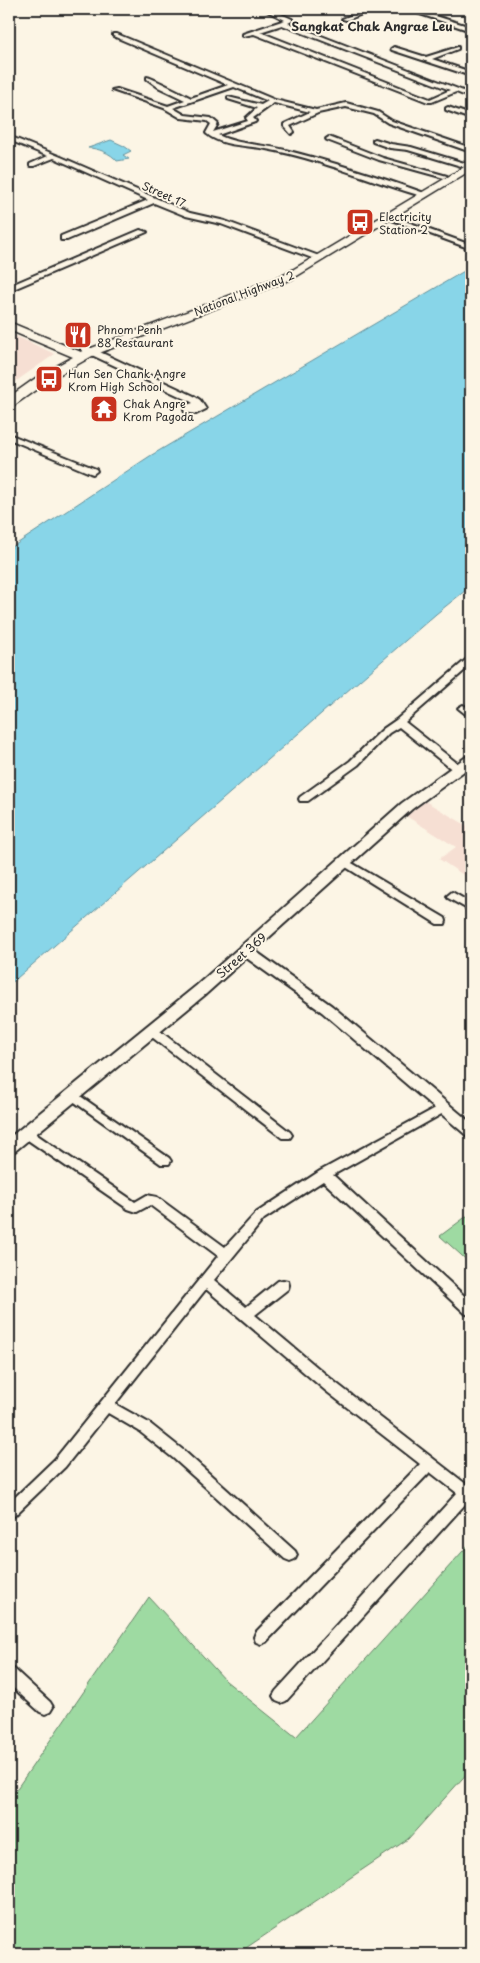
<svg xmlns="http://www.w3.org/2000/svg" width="480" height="1963" font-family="'Playpen Sans',sans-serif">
<rect width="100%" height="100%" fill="#fcf5e5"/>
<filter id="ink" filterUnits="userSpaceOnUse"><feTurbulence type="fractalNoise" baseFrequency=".02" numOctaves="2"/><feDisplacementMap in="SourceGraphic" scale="10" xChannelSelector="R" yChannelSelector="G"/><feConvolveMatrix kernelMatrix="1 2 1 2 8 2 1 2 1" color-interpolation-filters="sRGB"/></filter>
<g filter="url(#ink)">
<!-- built -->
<g fill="#f6dfd3">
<path d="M9,333L55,354L9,386Z"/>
<path d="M425,801L471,828V880L439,859L456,847L406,816Z"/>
</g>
<!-- green -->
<g fill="#9edaa2" stroke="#648266">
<path d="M471,1213V1264L440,1236Z"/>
<path d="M471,1542V1769L408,1839L237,1954H9V1800L149,1597L226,1681L296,1737Z"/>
</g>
<!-- water -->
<g fill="#88d5e8" stroke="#63919c">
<path d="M111,140L124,146L131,151L123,155L129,159L117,161C111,153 97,148 88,148Z"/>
<path d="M471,267V586L436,614L9,985V549L150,456Z"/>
</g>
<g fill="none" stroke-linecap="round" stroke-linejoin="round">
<defs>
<g id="minor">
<path d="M263,9H270L292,19V21L288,23L471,94V98L456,92L432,102H428L254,34L243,36V34L285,20ZM282,25L450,90L430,99L260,32Z"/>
<path d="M367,9H375L347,20L342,19Z"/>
<path d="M405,9H413L471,27V31Z"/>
<path d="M113,34H117L275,100L316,110L346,103L378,112L392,121L471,148V152L388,123L374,114L346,107L318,113L290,126L294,132L291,134L284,126V124L310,112L274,103L253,118L256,121L255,122L218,135C238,145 263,144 285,150C333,162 380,177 427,194V196L425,197C372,182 321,159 266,149C246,145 223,147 207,134L206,133L211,124L207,121L181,118L164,108L112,90L117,89L168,106L185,100L158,87L147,79V77C150,77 184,94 191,98L228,85L113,36ZM234,87L268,101L261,105L228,97V99L257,108L246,118L248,121L213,132L218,124L211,118L185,115L173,108Z"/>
<path d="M394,47L426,57L458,47V49L432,59L471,72V76L392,50L391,49Z"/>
<path d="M448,107L471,115V119L446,110V108Z"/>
<path d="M9,136L61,157L190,213L225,221L319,256L312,258L221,224L186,216L154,203L67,240H61V236L148,200L54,158L34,166H30V164L48,156L9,140Z"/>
<path d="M329,137L383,158L447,176L444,178L379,160L327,140L326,139Z"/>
<path d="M375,139L391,144L411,147L471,165V169L408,150L390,148L373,142V140Z"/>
<path d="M387,216H391L471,245V249L387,218Z"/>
<path d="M140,230L147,232L9,291V286Z"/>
<path d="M81,346H87L194,396L200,400L206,409L196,414L185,412L184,410L186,405L193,403L188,400L81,350Z"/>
<path d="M9,434L96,469L97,471L93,474L90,473L9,439Z"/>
<path d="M471,657V665L405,722L462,767L463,769L462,771H454L399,727L389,733L358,765L308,801H300L299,799L300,797L350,761L383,729L396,720L468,658Z"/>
<path d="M463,705L471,710V717L468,716L458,708Z"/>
<path d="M345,859L445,918L446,921L445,924H437L341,864L340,862L341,860Z"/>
<path d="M452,892L471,903V911L448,898L447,896Z"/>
<path d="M152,1027L156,1028L290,1132L292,1135L290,1138H282L148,1034L146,1031L148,1028Z"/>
<path d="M73,1091L169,1158L171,1161L169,1164H161L69,1098L67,1095L69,1092Z"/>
<path d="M443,1104L447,1105L449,1108L447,1111L333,1175L471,1302V1315L466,1314L323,1181L264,1219L214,1280L246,1307L278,1281L283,1280L288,1281L289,1285L288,1289L255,1315L336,1383L471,1488V1502L468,1501L286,1701L281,1703L276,1701L273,1696L276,1691L457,1493L430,1472L266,1642L261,1644L256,1642L254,1637L256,1632L420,1464L326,1391L206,1289L115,1404L149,1423L183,1450L295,1551L297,1555L295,1559L290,1561L285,1559L173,1458L139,1431L108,1413L65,1467L14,1516L9,1518V1503L55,1459L218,1256L150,1205L137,1212L128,1209L22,1136L20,1133L22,1130H30L135,1202L147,1195L157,1197L225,1247L256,1213L320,1171Z"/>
<path d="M9,1667L14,1669L50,1702L53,1707L50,1712L45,1714L40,1712L9,1684Z"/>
</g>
<path id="tertiary" d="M246,946L251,948L332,1006L471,1123V1136L466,1135L322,1012L241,954L239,951L241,948Z"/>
<path id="secondary" d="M471,756V766L412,809L206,994L15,1151L9,1153V1138L196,986L402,803L466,757Z"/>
<path id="primary" d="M471,163V170L292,279L94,355L48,381L13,406L9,407V397L40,375L73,357L9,330V322L81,352L284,275Z"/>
</defs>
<!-- minor casing -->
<use href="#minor" stroke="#2b2b2b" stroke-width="4"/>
<!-- tertiary casing -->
<use href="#tertiary" stroke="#2b2b2b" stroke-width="4"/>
<!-- secondary casing -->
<use href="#secondary" stroke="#2b2b2b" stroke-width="4"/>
<!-- primary casing -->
<use href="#primary" stroke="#2b2b2b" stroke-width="3"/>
<!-- minor -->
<use href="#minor" fill="#fcf5e5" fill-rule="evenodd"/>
<!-- tertiary -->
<use href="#tertiary" fill="#fcf5e5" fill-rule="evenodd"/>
<!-- secondary -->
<use href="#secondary" fill="#fcf5e5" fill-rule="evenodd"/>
<!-- primary -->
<use href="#primary" fill="#fcf5e5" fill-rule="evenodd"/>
</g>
</g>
<!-- icons -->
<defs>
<symbol id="bus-square" viewBox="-11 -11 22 22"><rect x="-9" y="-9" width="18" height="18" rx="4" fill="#c8321e" stroke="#fcf5e5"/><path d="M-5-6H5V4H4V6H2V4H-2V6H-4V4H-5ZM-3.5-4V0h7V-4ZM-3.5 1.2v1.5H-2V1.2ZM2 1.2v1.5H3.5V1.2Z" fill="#fff"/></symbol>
<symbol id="restaurant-square" viewBox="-11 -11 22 22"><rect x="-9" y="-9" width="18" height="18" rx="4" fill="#c8321e" stroke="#fcf5e5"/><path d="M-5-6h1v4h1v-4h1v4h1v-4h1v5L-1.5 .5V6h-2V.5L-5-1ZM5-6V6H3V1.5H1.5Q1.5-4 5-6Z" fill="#fff"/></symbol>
<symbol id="temple-square" viewBox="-11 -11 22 22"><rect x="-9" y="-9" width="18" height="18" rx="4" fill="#c8321e" stroke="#fcf5e5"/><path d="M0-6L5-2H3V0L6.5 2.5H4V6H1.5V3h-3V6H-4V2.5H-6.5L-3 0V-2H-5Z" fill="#fff"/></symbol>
</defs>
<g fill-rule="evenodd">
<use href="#bus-square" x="344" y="206" width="32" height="32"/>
<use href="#restaurant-square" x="62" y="319" width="32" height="32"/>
<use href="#bus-square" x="33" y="363" width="32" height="32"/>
<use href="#temple-square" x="88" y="393" width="32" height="32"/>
</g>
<g text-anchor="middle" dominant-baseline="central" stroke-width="4" stroke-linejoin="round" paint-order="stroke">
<!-- far-street labels -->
<g font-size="11" fill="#2b2b2b" stroke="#fcf5e5">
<text transform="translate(164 194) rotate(24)">Street 17</text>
<text transform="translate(244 293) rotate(-21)">National Highway 2</text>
</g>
<!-- far-poi labels -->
<g font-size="11" fill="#2b2b2b" stroke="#fcf5e5" text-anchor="start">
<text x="379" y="216">Electricity<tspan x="379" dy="13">Station 2</tspan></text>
<text x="97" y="329">Phnom Penh<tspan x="97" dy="13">88 Restaurant</tspan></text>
<text x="68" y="373">Hun Sen Chank Angre<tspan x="68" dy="13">Krom High School</tspan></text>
<text x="123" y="403">Chak Angre<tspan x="123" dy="13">Krom Pagoda</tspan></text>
</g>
<!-- far-quarter labels -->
<g font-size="12" font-weight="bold" fill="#2b2b2b" stroke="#fcf5e5">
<text x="372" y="26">Sangkat Chak Angrae Leu</text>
</g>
<!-- street labels -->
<g font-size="12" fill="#2b2b2b" stroke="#fcf5e5">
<text transform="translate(241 955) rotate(-41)">Street 369</text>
</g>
</g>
<!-- margin -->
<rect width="480" height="1963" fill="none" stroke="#fcf5e5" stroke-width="30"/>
<rect x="15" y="15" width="450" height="1933" fill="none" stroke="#2b2b2b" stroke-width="2" filter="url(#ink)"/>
</svg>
